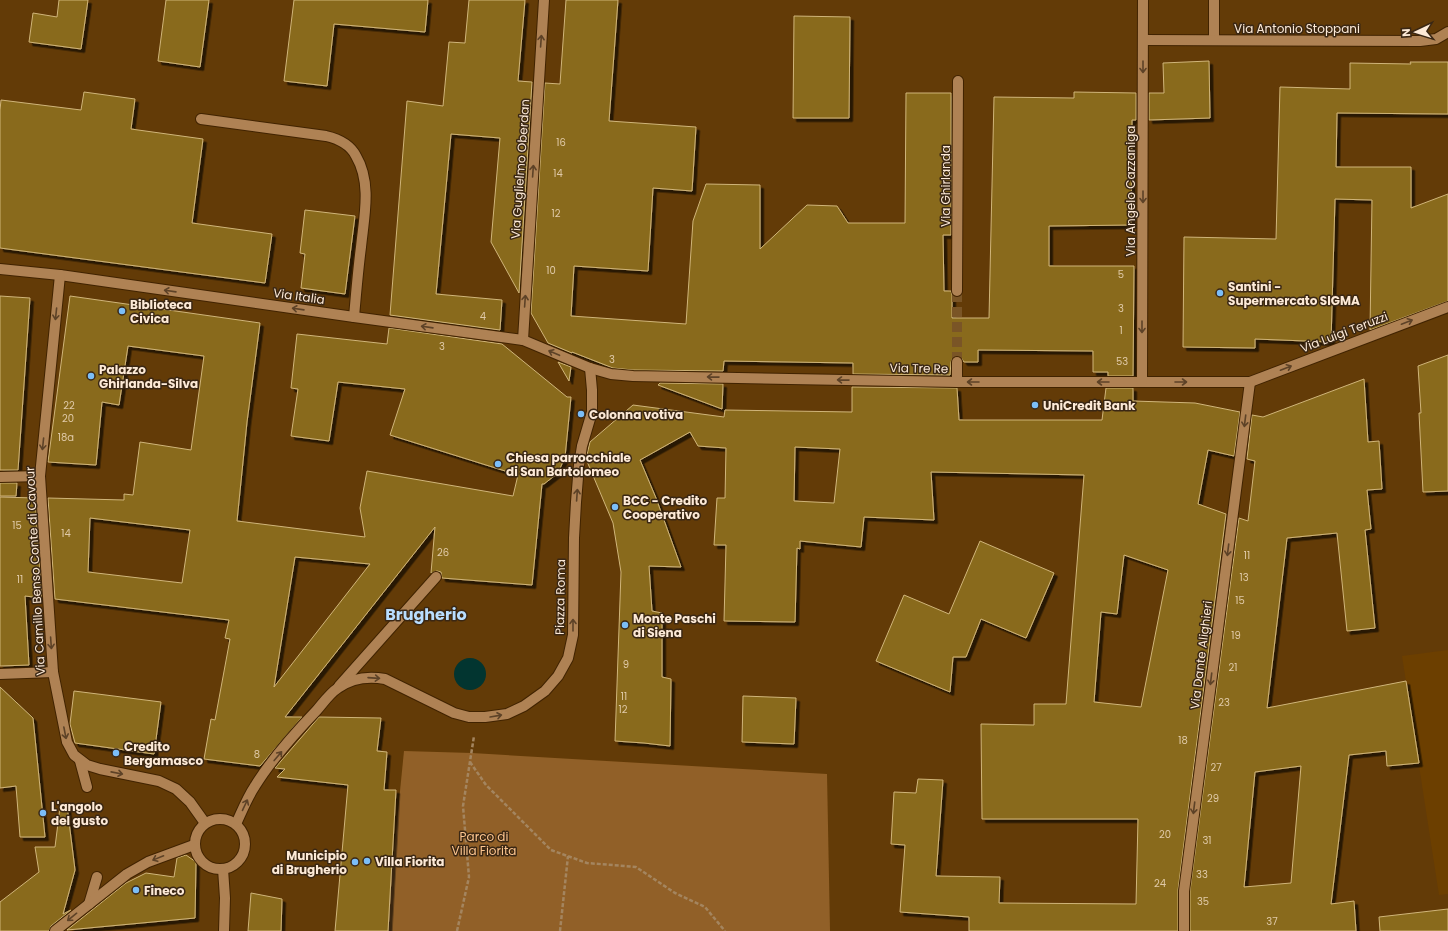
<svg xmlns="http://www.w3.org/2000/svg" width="1448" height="931" font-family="Poppins,sans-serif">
<defs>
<filter id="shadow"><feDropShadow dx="3.5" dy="3.5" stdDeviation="0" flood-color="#0009"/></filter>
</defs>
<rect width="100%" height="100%" fill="#633b07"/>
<!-- built -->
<path fill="#6c3f00" d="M1448,650V894L1439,895L1402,656Z"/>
<!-- green -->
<path fill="#916028" d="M404,751L472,753L827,774L830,931H386Z"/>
<!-- water -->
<circle fill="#023530" cx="470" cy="674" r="16"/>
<!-- building -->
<g fill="#896a1b" stroke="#d0b57a" fill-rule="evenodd" filter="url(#shadow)">
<path d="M59,0H88L81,49L29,42L33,13L57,17Z"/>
<path d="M166,0H209L200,67L158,61Z"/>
<path d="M294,0H428L425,32L334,24L327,86L284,81Z"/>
<path d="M469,0H525L518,81L532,82L519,293L491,242L500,138L451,134L436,294L502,300L500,330L390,315L407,101L443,106L449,42L465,43Z"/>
<path d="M566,0H618L609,121L696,127L692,191L653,188L648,271L574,266L571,316L686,324L693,221L706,184L760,185V249L807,205L837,206L848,223H905L906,93H951V235H943L944,291H951L952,295V318H989L994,97L1074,98V92L1136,93V120H1132L1131,225L1049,226V266H1134L1133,376H1108V372H1093V351L978,350V362H964L960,356L953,357L951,362L950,375L853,374V363L724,361L723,371L633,370L613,368L572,352V353L548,343L531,313L545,83L560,84Z"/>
<path d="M794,16L850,17L849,118H793Z"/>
<path d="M1209,61L1210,118L1149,120V93H1164L1163,63Z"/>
<path d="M1410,62H1448V114L1337,113L1336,167H1411V208L1448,194V301L1370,330L1372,200L1335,199L1331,342L1255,339V348L1183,347L1184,237L1276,239L1280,87L1350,89V63L1411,64Z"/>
<path d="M84,92L135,99L131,129L203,139L192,223L272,234L265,283L0,248V110L1,100L81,110Z"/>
<path d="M305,210L355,216L345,294L301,288L305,254L300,253Z"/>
<path d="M0,296L30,298L18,470H0Z"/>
<path d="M70,296L260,323L247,422L237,521L365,537L360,508L367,471L513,496L518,475L390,435L405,389L338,382L329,441L291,436L298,389L291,388L297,334L387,344L389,328L502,344L567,397H571L565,457L558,473L544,484H542L532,585L442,578L441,572L437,571L431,573L435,527L285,717H302L260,766L204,759L211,719L215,720L230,639L225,638L229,620L55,599L48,498L124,500V494L133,495L140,442L191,450L204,356L128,346L119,405L102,402L96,465L48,462ZM90,518L190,530L182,583L88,572ZM295,557L370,564L274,687Z"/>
<path d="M1448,355V491L1423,492L1419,413H1421L1418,366Z"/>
<path d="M558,362L571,367L569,381Z"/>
<path d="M1364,379L1368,442L1379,441L1382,489L1367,490L1371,529L1365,530L1375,628L1347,631L1337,533L1287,538L1267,708L1406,681L1419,763L1387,766L1386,751L1349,755L1331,904L1354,901L1356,931H1190V891L1239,518L1248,521L1255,461L1247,459L1252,415L1263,417ZM1301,766L1291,883L1244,887L1255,772Z"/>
<path d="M660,383L723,384L722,409L658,385Z"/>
<path d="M852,387L957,388L959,420H1102L1106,388H1133V401L1195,403L1240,412L1234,456L1208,450L1198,504L1226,514L1178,890V931H969V917L900,912L905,845L891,844L894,792L916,793L918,779L943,780L936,876L1000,877L999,903L1136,904L1138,819H982L981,724L1034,725V704H1066L1084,475L931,472L934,520L864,517L861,547L800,541V549L797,548L795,622L724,621L726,545H714L717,498H725L726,448L698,446L690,432L640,460L656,498L681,567L649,566L652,611L662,613V677L671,679L670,746L644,743L615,741L621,572L613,523L586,459L590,442L633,405L724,417L725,410L852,412ZM795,447L840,449L834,503L794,501ZM1124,555L1168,570L1141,707L1094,702L1101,612L1117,614Z"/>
<path d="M0,483H17L16,496H0Z"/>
<path d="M0,497L35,498L42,598L25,596L29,665L0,666Z"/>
<path d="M980,541L1054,573L1026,638L981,619L966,657H953L950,692L876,661L904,595L949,614Z"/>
<path d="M0,687L33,718L45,837H20L16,786L0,788Z"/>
<path d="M74,691L161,702L154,754L75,743L70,724Z"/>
<path d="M743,696L796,698L794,744L742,742Z"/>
<path d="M319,717L381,718L377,751L387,752L384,790H396L388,931H335L348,785L277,777L285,769L275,768Z"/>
<path d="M67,806L75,870L63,914L71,910L51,926L49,931H0V902L39,872L35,847H55L60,807Z"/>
<path d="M186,855L196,862L195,918L67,930L126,883L146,873L174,877L177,858Z"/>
<path d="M251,893L282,899L281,931H248Z"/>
<path d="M1448,909V931H1380L1379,917Z"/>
</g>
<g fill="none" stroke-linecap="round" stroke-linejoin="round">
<!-- pedestrian-tunnel -->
<path stroke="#7a5526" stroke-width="10" stroke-dasharray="10 5" stroke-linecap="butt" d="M957,362V291"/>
<defs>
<g id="service">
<path d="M1214,0V40"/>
<path d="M339,686L436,577"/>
</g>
<g id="pedestrian">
<path d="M957,291L958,81"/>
<path d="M957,362V382"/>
<path d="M80,761L87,787"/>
<path d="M89,904L97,877"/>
</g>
<g id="minor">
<path d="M1143,40L1420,41L1436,39L1448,32"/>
<path d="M201,119L326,136C339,139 350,144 356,156C372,183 364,217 361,247C358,270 356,294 354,317"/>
<path d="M0,269L60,275L354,317L523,340L590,368L611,374L633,376L957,382H1250L1448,307"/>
<path d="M60,275L40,476L53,672L67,742L74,755L87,765L100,769L159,781L176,789L190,802L205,823"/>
<path d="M523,340L544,0"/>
<path d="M1142,382L1143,0"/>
<path d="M0,477L40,476"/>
<path d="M0,674L53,672"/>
<circle cx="220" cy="844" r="25"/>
<path d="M236,824C242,811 247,798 255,786C271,760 296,732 317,710C323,703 330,693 338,688C352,678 368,676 385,679L454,713L469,717H485L507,714L524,706L545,691L558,676L568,658L573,635L574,538L576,502L579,465L582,446L592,412V390L590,368"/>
<path d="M223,869L225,898L224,931"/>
<path d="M55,931L127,874L148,862L194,845"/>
<path d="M1184,931V891L1186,876L1250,382"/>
</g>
</defs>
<!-- service casing -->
<use href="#service" stroke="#412300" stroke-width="12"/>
<!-- pedestrian casing -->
<use href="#pedestrian" stroke="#412300" stroke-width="12"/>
<!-- minor casing -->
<use href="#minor" stroke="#412300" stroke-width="12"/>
<!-- path -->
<g stroke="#a4855f" stroke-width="2.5" stroke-dasharray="4 2" stroke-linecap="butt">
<path d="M470,762L486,785L551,850L587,863L636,867L675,893L705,907L725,931"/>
<path d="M457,931L469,877L463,806L474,736"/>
<path d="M560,931L568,856"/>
</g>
<!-- service -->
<use href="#service" stroke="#af8254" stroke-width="10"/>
<!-- pedestrian -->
<use href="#pedestrian" stroke="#af8254" stroke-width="10"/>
<!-- minor -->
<use href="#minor" stroke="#af8254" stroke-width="10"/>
</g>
<!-- one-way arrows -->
<defs><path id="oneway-shaft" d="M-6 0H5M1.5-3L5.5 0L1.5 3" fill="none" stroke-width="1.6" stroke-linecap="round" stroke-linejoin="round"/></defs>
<g stroke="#5d4227">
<use href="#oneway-shaft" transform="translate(541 41) rotate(-86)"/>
<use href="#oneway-shaft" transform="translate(1143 67) rotate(90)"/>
<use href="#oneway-shaft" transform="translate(533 171) rotate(-86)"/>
<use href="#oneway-shaft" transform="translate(1143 197) rotate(90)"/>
<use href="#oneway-shaft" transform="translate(170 291) rotate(-172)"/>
<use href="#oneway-shaft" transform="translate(525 301) rotate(-86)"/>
<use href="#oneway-shaft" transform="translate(298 309) rotate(-172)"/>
<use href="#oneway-shaft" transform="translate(56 314) rotate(96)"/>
<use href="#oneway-shaft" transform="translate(1407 322) rotate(-21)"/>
<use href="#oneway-shaft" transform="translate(427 327) rotate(-172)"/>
<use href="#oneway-shaft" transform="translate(1142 327) rotate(90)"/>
<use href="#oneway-shaft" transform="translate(554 353) rotate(-157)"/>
<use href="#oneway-shaft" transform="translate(1286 368) rotate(-21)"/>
<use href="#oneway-shaft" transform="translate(713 377) rotate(-179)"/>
<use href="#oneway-shaft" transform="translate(843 380) rotate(-179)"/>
<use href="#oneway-shaft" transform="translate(973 382) rotate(-180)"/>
<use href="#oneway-shaft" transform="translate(1103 382) rotate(-180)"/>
<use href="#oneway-shaft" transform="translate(1181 382)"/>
<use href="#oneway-shaft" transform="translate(1245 421) rotate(97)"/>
<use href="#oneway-shaft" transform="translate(43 444) rotate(96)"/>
<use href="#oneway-shaft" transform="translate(577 495) rotate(-86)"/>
<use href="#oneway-shaft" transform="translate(1228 550) rotate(97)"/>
<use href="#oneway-shaft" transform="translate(573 625) rotate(-90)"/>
<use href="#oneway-shaft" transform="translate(51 643) rotate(86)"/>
<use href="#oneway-shaft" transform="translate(374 678) rotate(4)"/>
<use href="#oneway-shaft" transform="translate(1211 679) rotate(97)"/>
<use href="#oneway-shaft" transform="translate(496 716) rotate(-10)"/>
<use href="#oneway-shaft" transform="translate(65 733) rotate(79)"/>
<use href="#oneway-shaft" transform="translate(278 756) rotate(-50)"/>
<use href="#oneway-shaft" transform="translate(117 773) rotate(11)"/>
<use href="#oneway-shaft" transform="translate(245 805) rotate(-65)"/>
<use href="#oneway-shaft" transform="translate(1194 808) rotate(97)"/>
<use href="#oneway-shaft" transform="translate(158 858) rotate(158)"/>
<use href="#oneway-shaft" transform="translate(72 917) rotate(141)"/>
</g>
<!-- markers -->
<g fill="#7bbef8" stroke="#3a2714" stroke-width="1.5">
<circle cx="1220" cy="293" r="4"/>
<circle cx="122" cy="311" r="4"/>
<circle cx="91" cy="376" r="4"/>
<circle cx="1035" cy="405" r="4"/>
<circle cx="581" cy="414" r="4"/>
<circle cx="498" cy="464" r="4"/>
<circle cx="615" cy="507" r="4"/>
<circle cx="625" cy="625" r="4"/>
<circle cx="116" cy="753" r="4"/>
<circle cx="43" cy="813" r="4"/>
<circle cx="367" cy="861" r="4"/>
<circle cx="355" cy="862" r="4"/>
<circle cx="136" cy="890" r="4"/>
</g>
<g text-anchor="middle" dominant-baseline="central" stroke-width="3" stroke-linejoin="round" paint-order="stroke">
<!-- number labels -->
<g font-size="10" fill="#e0caa8">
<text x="561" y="142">16</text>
<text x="558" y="173">14</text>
<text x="556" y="213">12</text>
<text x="551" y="270">10</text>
<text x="1121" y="274">5</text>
<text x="1121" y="308">3</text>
<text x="483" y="316">4</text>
<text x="1121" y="330">1</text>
<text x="442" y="346">3</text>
<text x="612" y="359">3</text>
<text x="1122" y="361">53</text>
<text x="69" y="405">22</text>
<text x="68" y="418">20</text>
<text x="66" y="437">18a</text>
<text x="17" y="525">15</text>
<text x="66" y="533">14</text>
<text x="443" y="552">26</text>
<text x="1247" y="555">11</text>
<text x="1244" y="577">13</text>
<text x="20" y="579">11</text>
<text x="1240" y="600">15</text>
<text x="1236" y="635">19</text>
<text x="626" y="664">9</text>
<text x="1233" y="667">21</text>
<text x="624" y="696">11</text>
<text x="1224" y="702">23</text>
<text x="623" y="709">12</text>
<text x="1183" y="740">18</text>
<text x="257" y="754">8</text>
<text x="1216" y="767">27</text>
<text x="1213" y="798">29</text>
<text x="1165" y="834">20</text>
<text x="1207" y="840">31</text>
<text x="1202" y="874">33</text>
<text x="1160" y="883">24</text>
<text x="1203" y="901">35</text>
<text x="1272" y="921">37</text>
</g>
<!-- street labels -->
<g font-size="12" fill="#fdead7" stroke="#3a2714">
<text x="1297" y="28">Via Antonio Stoppani</text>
<text transform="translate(520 169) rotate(-86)">Via Guglielmo Oberdan</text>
<text transform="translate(945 186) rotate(-90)">Via Ghirlanda</text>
<text transform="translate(1130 191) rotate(-90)">Via Angelo Cazzaniga</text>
<text transform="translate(299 296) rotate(8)">Via Italia</text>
<text transform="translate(1344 332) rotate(-21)">Via Luigi Teruzzi</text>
<text transform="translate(919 368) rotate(1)">Via Tre Re</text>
<text transform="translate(35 571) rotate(-93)">Via Camillo Benso Conte di Cavour</text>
<text transform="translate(560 597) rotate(-89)">Piazza Roma</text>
<text transform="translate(1201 655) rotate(-83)">Via Dante Alighieri</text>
</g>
<!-- poi labels -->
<g font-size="12" font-weight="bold" fill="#fdead7" stroke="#3a2714" text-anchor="start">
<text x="1228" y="286">Santini -<tspan x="1228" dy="14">Supermercato SIGMA</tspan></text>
<text x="130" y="304">Biblioteca<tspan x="130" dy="14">Civica</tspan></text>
<text x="99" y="369">Palazzo<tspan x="99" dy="14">Ghirlanda-Silva</tspan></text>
<text x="1043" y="405">UniCredit Bank</text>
<text x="589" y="414">Colonna votiva</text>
<text x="506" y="457">Chiesa parrocchiale<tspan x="506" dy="14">di San Bartolomeo</tspan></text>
<text x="623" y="500">BCC - Credito<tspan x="623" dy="14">Cooperativo</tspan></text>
<text x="633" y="618">Monte Paschi<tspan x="633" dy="14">di Siena</tspan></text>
<text x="124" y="746">Credito<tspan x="124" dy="14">Bergamasco</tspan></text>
<text x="51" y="806">L'angolo<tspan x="51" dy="14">del gusto</tspan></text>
<text x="347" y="855" text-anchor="end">Municipio<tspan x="347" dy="14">di Brugherio</tspan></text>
<text x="375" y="861">Villa Fiorita</text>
<text x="144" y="890">Fineco</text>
</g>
<!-- park labels -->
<g font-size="12" fill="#fdc690" stroke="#3a2714">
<text x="484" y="836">Parco di<tspan x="484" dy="14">Villa Fiorita</tspan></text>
</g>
<!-- district labels -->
<g font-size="16" font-weight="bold" fill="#b9deff" stroke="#3a2714">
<text x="426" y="614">Brugherio</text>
</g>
</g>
<!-- north arrow -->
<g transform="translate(1416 32) rotate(266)" stroke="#3a2714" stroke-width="3" paint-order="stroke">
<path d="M0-3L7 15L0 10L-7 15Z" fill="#fdead7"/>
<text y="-6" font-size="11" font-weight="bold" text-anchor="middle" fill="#fdead7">N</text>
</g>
</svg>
